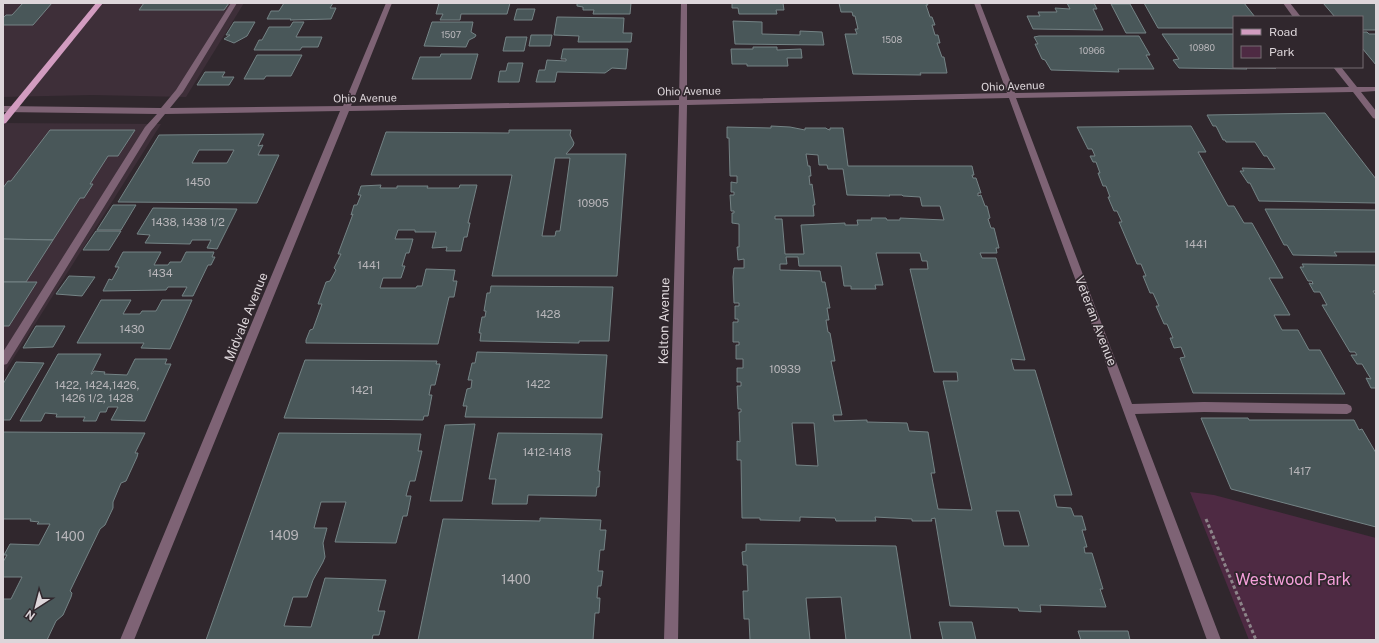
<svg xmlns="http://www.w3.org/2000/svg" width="1379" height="643" font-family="'Public Sans',sans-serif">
<rect width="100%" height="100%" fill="#30272d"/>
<!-- built -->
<g fill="#3e2f39">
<path d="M3,3H244L186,97L92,95L3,97Z"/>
<path d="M3,123L161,124L3,375Z"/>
</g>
<!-- green -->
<path fill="#4e2a43" d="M1190,492L1214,495L1376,538V640H1249Z"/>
<!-- building -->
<g fill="#495759" stroke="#748385" fill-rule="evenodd">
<path d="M23,3H52L33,25H3V18L6,15H12Z"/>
<path d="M144,3H229L224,10H139Z"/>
<path d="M284,3H333L330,8H336L331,19L290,20L291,19H267L271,11H279Z"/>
<path d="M439,3H510L507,14H461L460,20H440L443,14H436Z"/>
<path d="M577,3H631L630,14H593L594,10H583V7L577,6Z"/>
<path d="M732,3H788H783L784,10H776L777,14H739L738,8H732Z"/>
<path d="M839,3H927L928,5H926L930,17H932L935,25H932L935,35H938L940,43H937L942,57H944L947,73H920L921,75L853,74L845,34H857L855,29H858L855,16H853L852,12H841Z"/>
<path d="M1067,3H1094L1097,9H1093L1103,30L1033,29L1027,16H1040L1038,12H1057L1055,8L1070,9Z"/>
<path d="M1144,3H1244L1255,17H1234V28H1158Z"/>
<path d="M1323,3H1376V30H1362V17H1335Z"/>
<path d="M1111,4H1130L1146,33H1126Z"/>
<path d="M517,9H535L532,20H514Z"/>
<path d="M557,17L624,18L623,33H632L631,42H578L579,36L554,35Z"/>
<path d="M733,21L762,22V34L800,35V31L822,32L824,45L735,44Z"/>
<path d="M234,22H255L247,36L234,43L224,39L230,35H226Z"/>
<path d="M293,22H304L296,37H322L318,47H302L300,50H254L259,40H262L269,27H290Z"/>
<path d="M432,22H473L471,32L476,35L475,37L469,40L466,47L424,46Z"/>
<path d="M1362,32H1367L1369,34H1376V65L1362,48Z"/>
<path d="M1162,34H1234V67L1276,68H1246L1247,69L1179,68L1173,60L1179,59Z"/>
<path d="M531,35H552L550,46H529Z"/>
<path d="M1039,36H1139L1150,55H1146L1154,69H1118L1119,72L1051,70L1045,60L1042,59L1035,44H1038L1034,37Z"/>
<path d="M506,37H527L524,51H503Z"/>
<path d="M753,47H777V50L801,49L802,58H787L788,66H747V64H732L731,49H753Z"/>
<path d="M563,49H628L626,69L612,68L605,73L557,72L555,82H536L539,70H545L547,60L566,61V59H561Z"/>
<path d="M441,54H478L471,79H412L420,57H440Z"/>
<path d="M257,55H302L291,76H266L264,79H244Z"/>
<path d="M508,63H523L519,82H498L500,71H506Z"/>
<path d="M205,72H225L222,77H234L229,85H197Z"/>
<path d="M1325,113L1376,179V203L1259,201L1250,183H1248L1240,171H1244L1242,168L1275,169L1267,156H1264L1255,142H1226L1225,140H1223L1216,126H1213L1207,115Z"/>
<path d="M771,126L790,127L805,130V128H826L827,129L830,130V128H843L848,166H972L974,175H972L973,178H976L981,193H978V196L981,195L985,206H987L990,218L988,219L991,228H994L999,248H996L997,253H980L982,258H996L1025,360L1011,359L1014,370H1035L1072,495H1054L1057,507L1071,508L1074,516H1082L1086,530H1082L1087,547H1084L1085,553H1092L1103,589H1100L1106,607L1040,605L1041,612L1019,611L1018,608L950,606L935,518L931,519L932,521H912V519L875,517L876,521H836L835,518L800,517V521L760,520V518H742L741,460H737V441L740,442L739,412H741V409H738L737,386H741V382H737V368H743V359H736V345H739V342H733V322H738V319H735V306H739V303H734L733,277L734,268H744V259L738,260L737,247H739V224L732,223V213H734V211H731L730,195H734V192H731V182L737,183V176H730L729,138H727V127L771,128ZM806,154L818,155L819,165H827L828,169H843L847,195L890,196L889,195H902L903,196L920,197L922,206H940L944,220L900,218V220H887L886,218H871L872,220H857L858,225H845V223L801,225L804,254H785L782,219H775V216H814L813,205H815L812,184L810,185L809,176H811L810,166H808ZM876,253H920L922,261H927L928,269H910L934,372H957L958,381H943L972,510L938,509L931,473H935L928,432L909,431L907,423L867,422V420L834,421L833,415H842L831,361H835L830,333L828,332L826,320H829L827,308H830L825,282H822L820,271L780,270V264H787L786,257H798L799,266H841L844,286H851V289H876L875,285H883ZM792,423H814L818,466L796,465ZM996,511H1019L1029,546H1004Z"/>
<path d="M1191,126L1206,152H1198L1228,206H1234L1244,223H1252L1283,278H1269L1290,315H1274L1282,330H1298L1309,350H1320L1345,394L1193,393L1180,358L1185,357L1181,347L1174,348L1170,338H1173L1167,324H1164L1156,306H1159L1153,293H1150L1143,276H1146L1141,264H1137L1119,222H1122L1117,211H1114L1108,197H1110L1106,186H1103L1098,173H1100L1096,162H1093L1090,156H1095L1092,149H1088L1077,127Z"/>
<path d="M50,130H135L118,156H108L90,184H93L84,198H80L53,240L3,239V188L8,181H11Z"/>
<path d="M509,130H571L570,135L574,143L573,146L566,154H626L617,276H492L512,175H371L386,132L509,133ZM555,158H570L560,231H556L555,236H542Z"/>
<path d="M264,134L258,146L263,145L258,155H279L257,203L118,202L159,135ZM199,150H234L227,163H192Z"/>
<path d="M381,185L380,188H397V186H428L427,188H459L460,185H477L468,223H470L467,237H464L461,251H446L447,247L432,248L436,232H415V230H398L395,239H413L409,253H406L402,266H405L401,278H383L380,288H416L417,286H422L426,269L455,270L453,281H457L454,297H449L438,344L306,343V340L310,330L313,329L322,304H318L326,282L330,281L336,270L334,268L341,254H338L353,214L351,215L354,205H357L361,195H358L361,186Z"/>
<path d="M113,205H136L121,230H97Z"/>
<path d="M153,208L237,209L217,249L207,248L211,240H192L190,244L145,243L150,235L137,234Z"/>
<path d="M1265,209L1376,210V252H1334L1337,256L1293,255L1287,245H1284Z"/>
<path d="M96,231H121L109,250H83Z"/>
<path d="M3,239L53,240L26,282H3Z"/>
<path d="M123,252H161L154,265H168L170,262H181L186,252H214L212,257H215L211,265H208L193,296H182L187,287H168L166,290L103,291L109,279L112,280L119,267H115Z"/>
<path d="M1302,264L1376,265V291H1373L1376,296V388H1371L1366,378L1371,379L1362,364H1357L1351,355H1357L1355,352H1350L1322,305H1327L1320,292H1314L1309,283L1313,284L1312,281H1308L1300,267H1304Z"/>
<path d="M69,276L95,277L82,296L56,294Z"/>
<path d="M3,282H37L9,326H3Z"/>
<path d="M491,286L613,287L609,341H579V343L480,341L481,333H479L482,317H485L486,311H484L487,293H490Z"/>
<path d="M101,300H131L123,314H140L142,311H156L162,300H192L170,349L141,348L144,343H77Z"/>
<path d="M36,326H65L53,347L23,348Z"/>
<path d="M477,352L607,355L602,418L465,417L467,406H463L467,389L471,388L472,380H468L472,363H475Z"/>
<path d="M58,354H101L91,374H92L94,371L105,372L104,374L127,375L135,359H167L165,364H171L145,421L111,420L118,407H108L106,412H100L96,421H83L85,417H56L57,414L45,413L41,421H20Z"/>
<path d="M305,360L437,361L436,364H440L435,385H431L429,395H432L428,416H424L423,420L284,418Z"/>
<path d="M16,362L44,363L10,420H3V384Z"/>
<path d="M1201,418H1248L1249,420H1354L1359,430L1362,429L1376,453V527L1231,489Z"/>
<path d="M475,424L462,501H430L445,425Z"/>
<path d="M3,432L145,433L135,453H138L137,457L126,481L121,483L113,502V508L105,525L100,529L70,591L72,593L71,597L63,615L56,621L47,640H3V599H11L22,577H3V562L7,555H4L10,544L39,545L50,524H37L39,522L30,521L31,519H3Z"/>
<path d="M279,433L421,434L418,451H422L415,481H410L406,496H411L407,516H403L396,543L335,542L346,502H321L314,528H327L323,543L325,557L323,562L313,580L307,597H293L284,626L311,627L325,578L386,580L378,611H385L379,635H373L372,640H206Z"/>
<path d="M498,433L602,434L598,471H600L599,487H597L596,496L528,495L527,504H492L496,479H489Z"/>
<path d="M540,518L601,520L600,530H606L604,550H600L598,571H603L601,586H598L597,598H600L599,613H595L593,640H595H418L443,519L540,521Z"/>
<path d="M746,544L896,546L911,640H846L841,597L806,598L810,640H750L749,619H744L743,591H748L747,565H743L742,552L746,551Z"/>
<path d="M939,622H972L976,640H943Z"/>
<path d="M1078,631H1128L1130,640H1081Z"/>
</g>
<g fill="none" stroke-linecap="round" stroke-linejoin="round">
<!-- path -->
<path stroke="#8c8489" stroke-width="3" stroke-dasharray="3.5 2.5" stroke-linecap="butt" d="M1206,519L1256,640"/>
<!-- minor -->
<g fill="#7e6375" fill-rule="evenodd">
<path d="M231,3H237L183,92L170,108L343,106L386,3H392L351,106L679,100L681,3H687V100L1007,93L974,3H980L1015,93L1349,87L1333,67H1341L1357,87H1376V91L1361,92L1376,111V119L1373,118L1353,92L1016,98L1132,404L1204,402L1347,404L1351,406L1352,409L1351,412L1347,414L1204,412L1135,414L1221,640H1207L1009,98L687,105L678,640H664L679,105L349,111L134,640H120L340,111L165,114L151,131L7,364L3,365V352L145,127L157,114L3,112V106L161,108L176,90Z"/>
<path d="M1283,3H1290L1301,17H1293Z"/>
</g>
<!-- major -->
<path fill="#d29cc0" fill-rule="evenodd" d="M96,3H103L6,123L3,124V116Z"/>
</g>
<g text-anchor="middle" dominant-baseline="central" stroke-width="3.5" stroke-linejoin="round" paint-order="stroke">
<!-- far-number labels -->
<g font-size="9" fill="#b8b6ba">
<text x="451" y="34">1507</text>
<text x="892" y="39">1508</text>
<text x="1202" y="47">10980</text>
<text x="1092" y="50">10966</text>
</g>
<!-- far-street labels -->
<g font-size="11" fill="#ddd6da" stroke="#30272d">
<text transform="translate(1013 86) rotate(-2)">Ohio Avenue</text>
<text transform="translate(689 91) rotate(-1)">Ohio Avenue</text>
<text transform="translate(365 98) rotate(-1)">Ohio Avenue</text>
</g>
<!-- number labels -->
<g font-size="11" fill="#b8b6ba">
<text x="198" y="182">1450</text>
<text x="593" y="203">10905</text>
<text x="188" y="222">1438, 1438 1/2</text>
<text x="1196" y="244">1441</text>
<text x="369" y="265">1441</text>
<text x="160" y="273">1434</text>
<text x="548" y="314">1428</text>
<text x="132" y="329">1430</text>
<text x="785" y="369">10939</text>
<text x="538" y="384">1422</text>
<text x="97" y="385">1422, 1424,1426,<tspan x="97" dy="13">1426 1/2, 1428</tspan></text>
<text x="362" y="390">1421</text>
<text x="547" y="452">1412-1418</text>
<text x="1300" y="471">1417</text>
</g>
<!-- street labels -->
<g font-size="13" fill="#ddd6da" stroke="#30272d">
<text transform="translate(246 317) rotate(-68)">Midvale Avenue</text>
<text transform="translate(664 321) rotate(-89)">Kelton Avenue</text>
<text transform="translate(1096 321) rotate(69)">Veteran Avenue</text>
</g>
<!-- near-number labels -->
<g font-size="13" fill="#b8b6ba">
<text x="284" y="535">1409</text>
<text x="70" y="536">1400</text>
<text x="516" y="579">1400</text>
</g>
<!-- near-park labels -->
<g font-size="16" fill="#f59fda" stroke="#30272d">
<text x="1293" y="579">Westwood Park</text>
</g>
</g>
<!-- border -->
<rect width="1379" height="643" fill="none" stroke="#ddd6da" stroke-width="8"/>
<!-- legend -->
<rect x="1233" y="16" width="130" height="52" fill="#30272d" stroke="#756d72"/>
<rect x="1241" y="29" width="20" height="6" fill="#d29cc0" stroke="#756d72"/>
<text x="1269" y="36" font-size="12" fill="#ddd6da">Road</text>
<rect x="1241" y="46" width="20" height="12" fill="#4e2a43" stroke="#756d72"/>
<text x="1269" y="56" font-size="12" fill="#ddd6da">Park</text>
<!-- north arrow -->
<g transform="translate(36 607) rotate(216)" stroke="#30272d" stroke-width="3" paint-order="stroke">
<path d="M0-3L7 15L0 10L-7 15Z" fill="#ddd6da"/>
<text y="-6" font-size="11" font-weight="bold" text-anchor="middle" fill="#ddd6da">N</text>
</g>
</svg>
